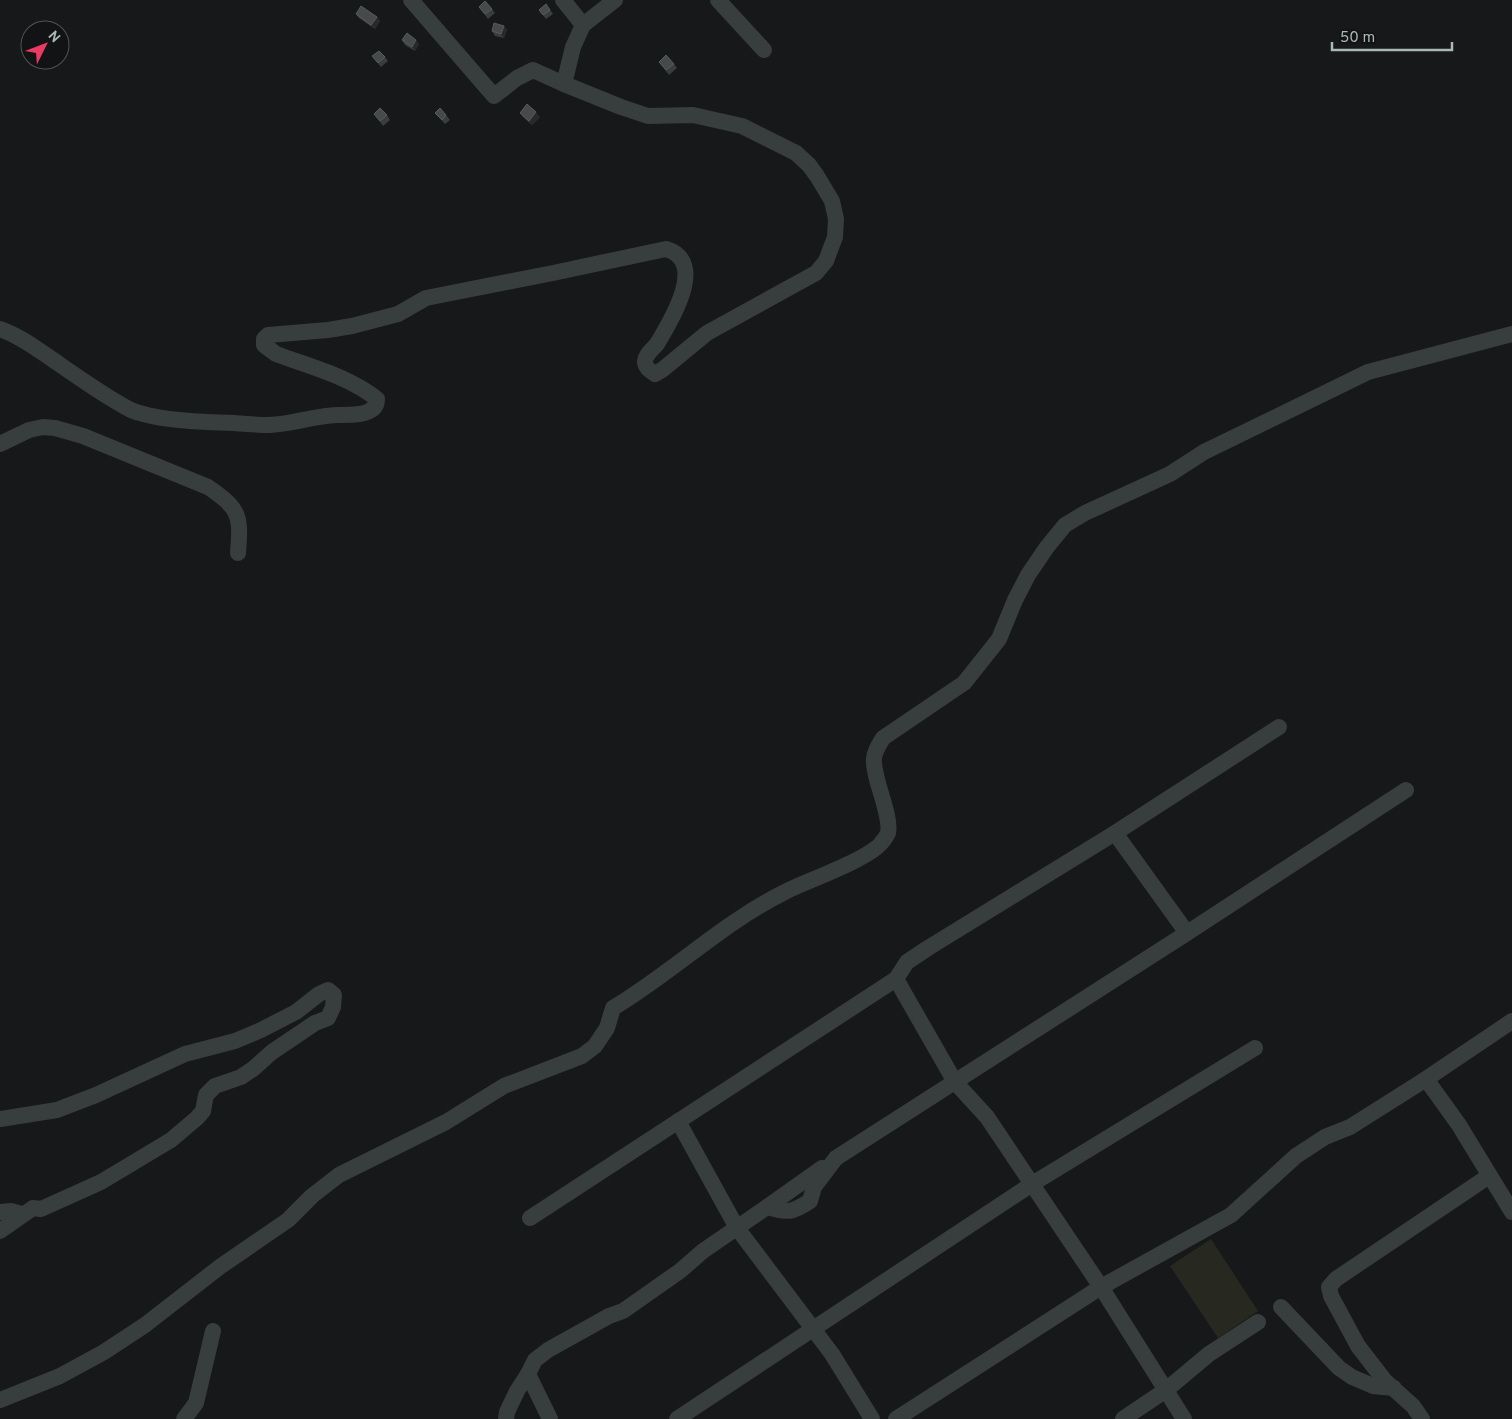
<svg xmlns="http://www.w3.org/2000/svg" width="1512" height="1419" font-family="Overpass,sans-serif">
<rect width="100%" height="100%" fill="#171819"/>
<!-- park -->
<path fill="#272921" d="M1211,1239L1258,1311L1218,1338L1170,1266Z"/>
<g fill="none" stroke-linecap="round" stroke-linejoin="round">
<!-- street -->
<g stroke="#383e3d" stroke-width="16">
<path d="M411,0L494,96L517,78L533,70L564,84L573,47L583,25L615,0"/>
<path d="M563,0L583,25"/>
<path d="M718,0L764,50"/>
<path d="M0,329C18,335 34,347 49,357C75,375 101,394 129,409C154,421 206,422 234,423C246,424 257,425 269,425C293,424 316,415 340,415C352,415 377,416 377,399C348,376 311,367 276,354L264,345V339L268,335L328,330L352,326L398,314L426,298L553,273L666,249C708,261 671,321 657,344C653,349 644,356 645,363C646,369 651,371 655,374L662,370L707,333L816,273L826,261L835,237L836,219L832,201L817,176L809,165L796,153L742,126L693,115L648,116L621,107L564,84"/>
<path d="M0,444L29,430L43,427L55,428L83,436L208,487C240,509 241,515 238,553"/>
<path d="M1115,833L1187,933"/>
<path d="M896,979L955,1082L987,1117L1101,1287L1184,1419"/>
<path d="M1426,1079L1459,1125L1512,1212"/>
<path d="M0,1119L57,1110L96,1095L185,1054L235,1041L261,1030L296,1012L319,994L328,990L334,995L333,1007L328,1018L315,1023L272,1052L253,1069L241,1077L215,1086L206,1095L203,1111L197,1118L171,1140L101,1182L41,1209L33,1208L0,1231"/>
<path d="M678,1121L737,1228L832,1354L872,1419"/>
<path d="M767,1207L822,1168"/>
<path d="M0,1212L11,1211L22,1214"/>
<path d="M530,1218L896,979L907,962L928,948L1115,833L1279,727"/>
<path d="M1281,1307L1339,1368L1352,1377L1373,1386L1394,1388"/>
<path d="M528,1374L550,1419"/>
<path d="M0,1400L60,1376L104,1352L145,1325L221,1266L288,1220L312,1196L339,1175L446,1122L504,1086L582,1056L595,1046L607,1028L613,1008C672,973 722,923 785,892C806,881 870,859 882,842C884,840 887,835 888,833C892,815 872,777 874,758C875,750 879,745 883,738L964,683L999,639L1015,600L1028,575L1047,547L1065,525L1085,513L1170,474L1204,452L1368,372L1512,334"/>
<path d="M184,1419L196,1403L213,1331"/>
<path d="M506,1419L507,1412L517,1391L528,1374L535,1360L548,1350L609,1316L623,1311L680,1271L703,1251L767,1207C788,1213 792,1213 810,1201L814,1187L836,1158L1187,933L1406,790"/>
<path d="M677,1419L1032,1184L1255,1048"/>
<path d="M896,1419L1101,1287L1231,1215L1296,1156L1325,1137L1350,1127L1426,1079L1512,1021"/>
<path d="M1123,1419L1166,1390L1209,1354L1258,1322"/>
<path d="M1422,1419L1413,1406L1385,1381L1358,1346L1331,1296L1329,1287L1336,1279L1489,1176"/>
</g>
</g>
<!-- wall -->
<g fill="#3a3d3e">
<path d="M546,4L553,14L546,19L539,10Z"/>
<path d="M479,7L492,9L495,13L488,19Z"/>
<path d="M356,14L377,17L380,21L375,29L359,18Z"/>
<path d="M504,26L507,30L504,38L495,36L492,31Z"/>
<path d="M402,40L419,44L415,51L405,45Z"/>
<path d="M372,56L385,57L388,61L381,67Z"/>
<path d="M659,62L674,64L677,68L669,75Z"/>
<path d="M435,113L446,115L450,120L445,124Z"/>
<path d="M520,113L540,117L532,125L523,117Z"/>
<path d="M374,114L387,115L390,120L383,126Z"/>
</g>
<!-- shaded-wall -->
<g fill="#27292a">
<path d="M377,17L380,21L375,29L371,25Z"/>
<path d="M504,26L507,30L504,38L501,34Z"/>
<path d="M416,40L419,44L415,51L412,47Z"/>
<path d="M536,112L540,117L532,125L529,121Z"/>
</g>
<!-- building -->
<g fill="#464a4b" stroke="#565c5b">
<path d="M485,1L492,9L485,14L479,7Z"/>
<path d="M546,4L550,10L543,15L539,10Z"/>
<path d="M361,6L377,17L371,25L356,14Z"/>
<path d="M494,23L504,26L501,34L492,31Z"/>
<path d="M407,33L416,40L412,47L402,40Z"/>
<path d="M379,51L385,57L378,63L372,56Z"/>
<path d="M666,55L674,64L666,70L659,62Z"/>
<path d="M527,104L536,112L529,121L520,113Z"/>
<path d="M380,108L387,115L380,121L374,114Z"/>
<path d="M440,108L446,115L442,120L435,113Z"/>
</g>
<!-- north arrow -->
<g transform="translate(45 45) rotate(48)"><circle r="24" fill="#121314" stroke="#4e5554"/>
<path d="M0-4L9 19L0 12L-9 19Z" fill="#ed3a62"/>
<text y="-8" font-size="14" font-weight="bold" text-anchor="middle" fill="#a9b8b5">N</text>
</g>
<!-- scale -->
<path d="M1332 42v8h120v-8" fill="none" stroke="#a9b8b5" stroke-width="2.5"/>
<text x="1340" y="42" font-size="15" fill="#a9b8b5" stroke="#121314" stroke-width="4" paint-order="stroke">50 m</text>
</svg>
